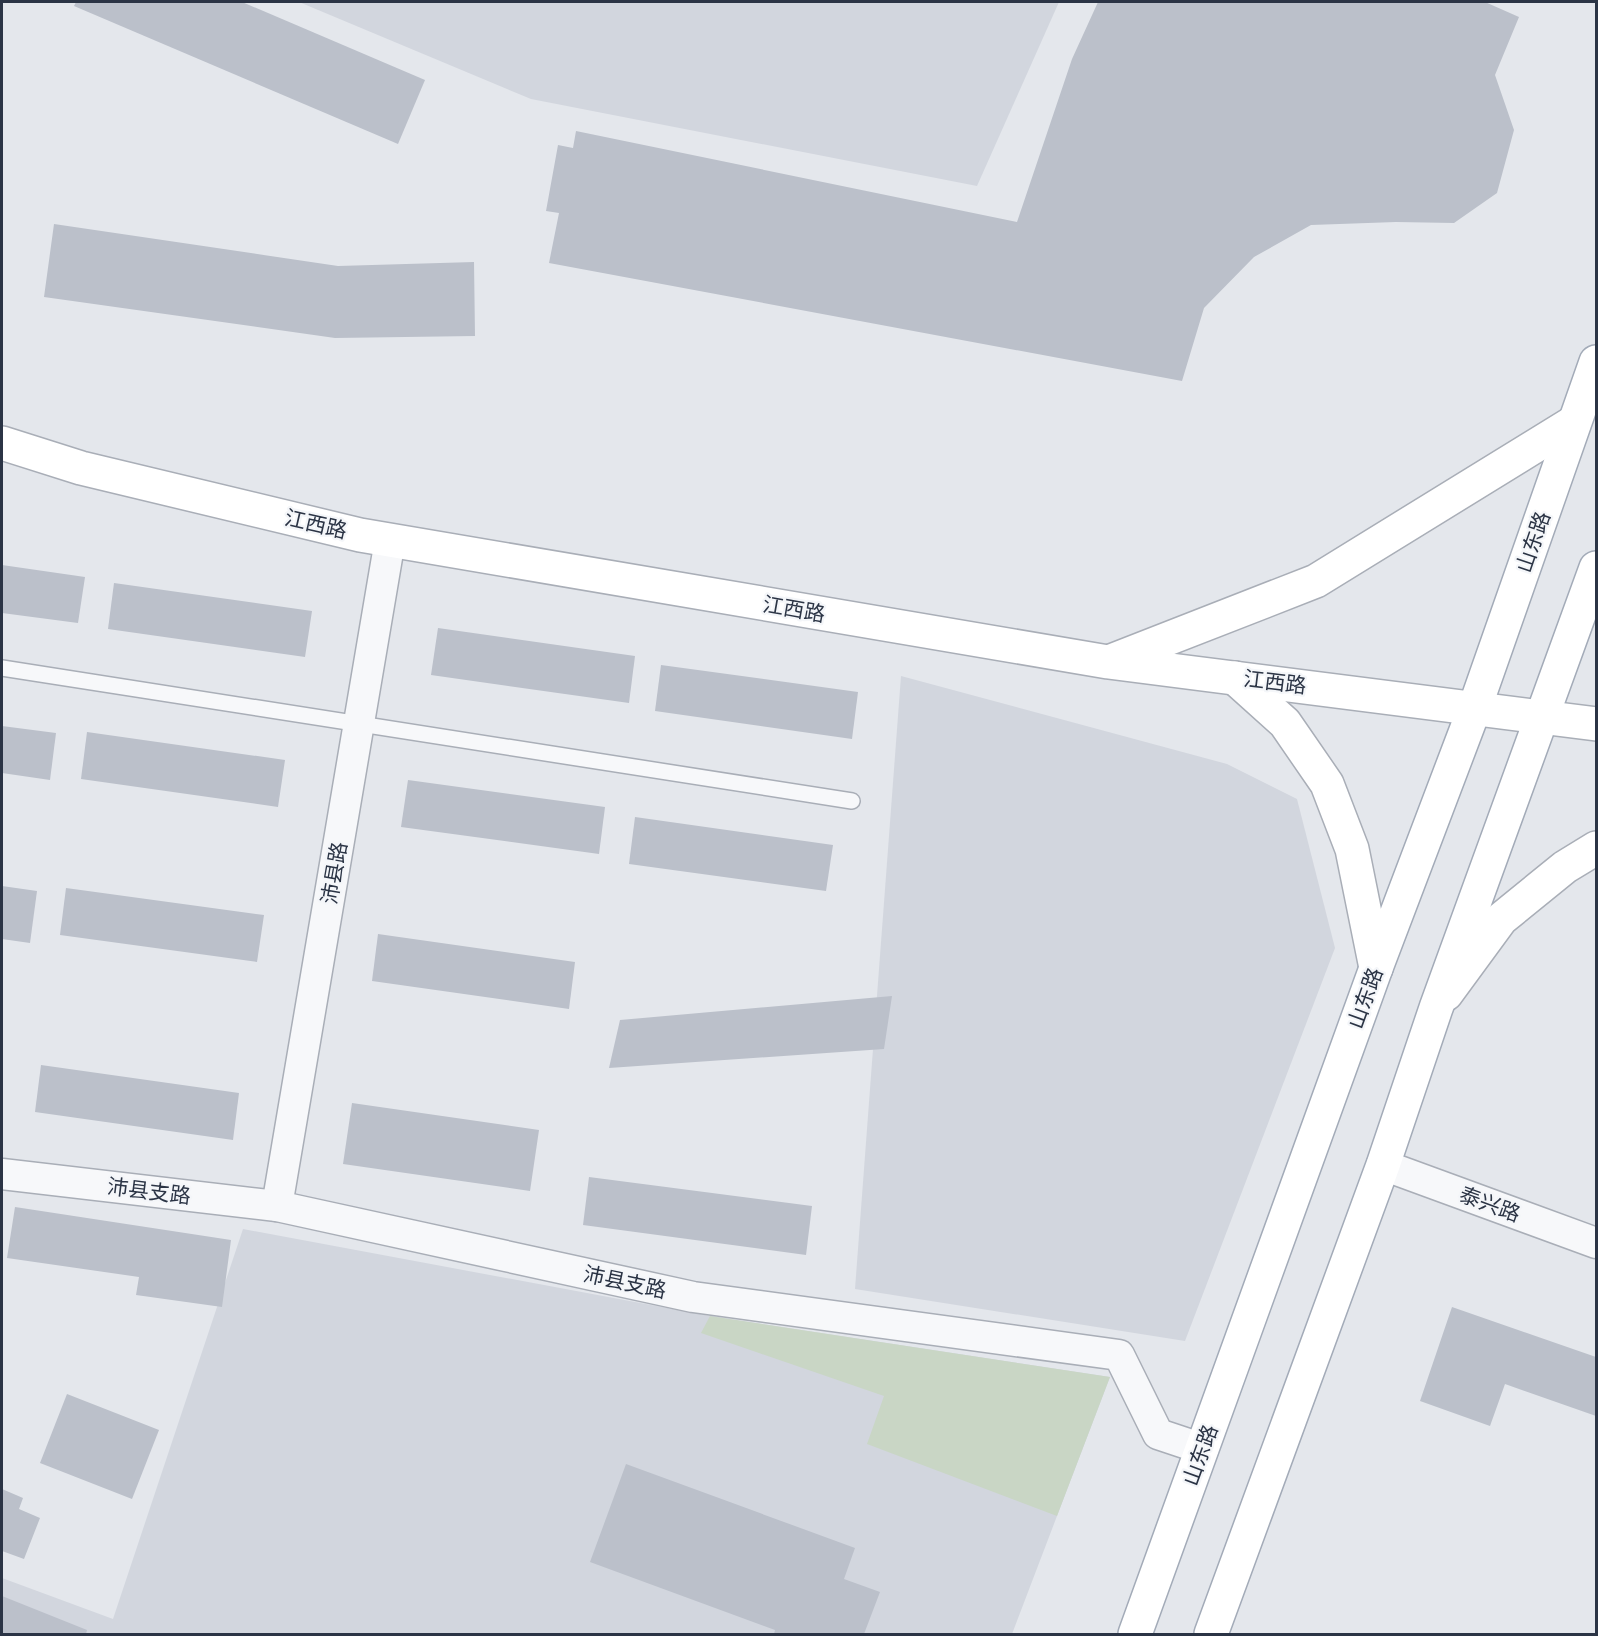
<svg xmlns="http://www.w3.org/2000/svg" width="1598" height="1636" font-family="Inter,'Noto Sans SC',sans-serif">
<rect width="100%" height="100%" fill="#e4e7ec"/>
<!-- built -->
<g fill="#d2d6de">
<path d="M299,2H1059L977,186L531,99Z"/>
<path d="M901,676L1227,764L1297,799L1335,948L1185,1341L855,1289Z"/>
<path d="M243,1229L710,1316L1110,1377L1012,1634H2V1578L113,1619Z"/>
</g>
<!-- green -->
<path fill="#c9d6c5" d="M710,1316L1110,1377L1057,1516L867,1444L884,1396L701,1333Z"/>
<!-- building -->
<g fill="#bbc0ca">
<path d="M76,2H242L425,80L398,144L74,6Z"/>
<path d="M1098,2H1485L1519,17L1495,75L1514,130L1497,193L1454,223L1396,222L1311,225L1254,257L1204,308L1182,381L549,263L559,213L546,211L558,145L573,148L576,131L1017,222L1072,59Z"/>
<path d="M54,224L338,266L474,262L475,336L335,338L44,297Z"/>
<path d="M2,565L85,577L78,623L2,613Z"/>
<path d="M114,583L312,611L305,657L108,629Z"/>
<path d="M438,628L635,656L629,703L431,675Z"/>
<path d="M661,665L858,692L852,739L655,711Z"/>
<path d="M2,726L56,733L50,780L2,773Z"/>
<path d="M87,732L285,760L278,807L81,779Z"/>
<path d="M408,780L605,807L599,854L401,827Z"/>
<path d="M635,817L833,845L826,891L629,864Z"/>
<path d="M2,886L37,891L30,943L2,939Z"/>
<path d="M66,888L264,915L257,962L60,935Z"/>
<path d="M378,934L575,962L569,1009L372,981Z"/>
<path d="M892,996L884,1049L609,1068L620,1020Z"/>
<path d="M41,1065L239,1093L233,1140L35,1112Z"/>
<path d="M352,1103L539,1130L530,1191L343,1164Z"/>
<path d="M589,1177L812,1206L806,1255L583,1225Z"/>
<path d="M15,1207L231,1240L222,1307L136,1295L139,1277L7,1258Z"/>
<path d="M1452,1307L1596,1357V1416L1505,1384L1490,1426L1420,1401Z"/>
<path d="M67,1394L159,1430L132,1499L40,1463Z"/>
<path d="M626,1464L855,1548L844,1579L880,1592L864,1634H774L775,1630L590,1562Z"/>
<path d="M2,1489L23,1498L19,1509L40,1518L24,1559L2,1551Z"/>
<path d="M2,1596L87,1630L86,1634H2Z"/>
</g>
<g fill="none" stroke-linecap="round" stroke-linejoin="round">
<defs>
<path id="service" d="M2,668L852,801"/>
<g id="minor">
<path d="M1383,1165L1596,1243"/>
<path d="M2,1174L277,1206L693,1297L1119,1355L1158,1434L1203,1449"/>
<path d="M277,1206L390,540"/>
</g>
<g id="secondary">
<path d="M2,443L81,468L360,535L1108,662L1596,724"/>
<path d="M1111,661L1316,581L1574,422"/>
<path d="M1235,678L1285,723L1327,784L1352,849L1376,968"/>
<path d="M1446,994L1501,919L1565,867L1596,848"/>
</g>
<g id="primary">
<path d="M1135,1634L1376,968L1475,707L1596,362"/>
<path d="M1211,1634L1383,1165L1436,1008L1596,568"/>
</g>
</defs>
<!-- service casing -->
<use href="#service" stroke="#a9aeb7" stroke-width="18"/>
<!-- minor casing -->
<use href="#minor" stroke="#a9aeb7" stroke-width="33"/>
<!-- secondary casing -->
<use href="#secondary" stroke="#a9aeb7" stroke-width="36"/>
<!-- primary casing -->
<use href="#primary" stroke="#a3abb8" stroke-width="36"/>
<!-- service -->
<use href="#service" stroke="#f7f8fa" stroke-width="15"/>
<!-- minor -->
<use href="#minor" stroke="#f7f8fa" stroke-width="30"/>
<!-- secondary -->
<use href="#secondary" stroke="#fff" stroke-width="33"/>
<!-- primary -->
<use href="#primary" stroke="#fff" stroke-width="33"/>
</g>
<g text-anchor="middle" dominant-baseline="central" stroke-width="4.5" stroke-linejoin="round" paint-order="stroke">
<!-- street labels -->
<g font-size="21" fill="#2b3445" stroke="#f4f6f9">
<text transform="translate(316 524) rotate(13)">江西路</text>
<text transform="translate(1533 542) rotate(-71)">山东路</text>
<text transform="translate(794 609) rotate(10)">江西路</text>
<text transform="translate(1275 682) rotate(7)">江西路</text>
<text transform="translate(334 873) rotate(-80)">沛县路</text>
<text transform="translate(1365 998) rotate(-70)">山东路</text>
<text transform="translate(149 1191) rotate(7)">沛县支路</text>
<text transform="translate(1490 1204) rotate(20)">泰兴路</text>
<text transform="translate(625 1282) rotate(12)">沛县支路</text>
<text transform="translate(1200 1455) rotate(-70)">山东路</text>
</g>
</g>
<!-- border -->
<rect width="1598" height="1636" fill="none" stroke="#2b3445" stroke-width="6"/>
</svg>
